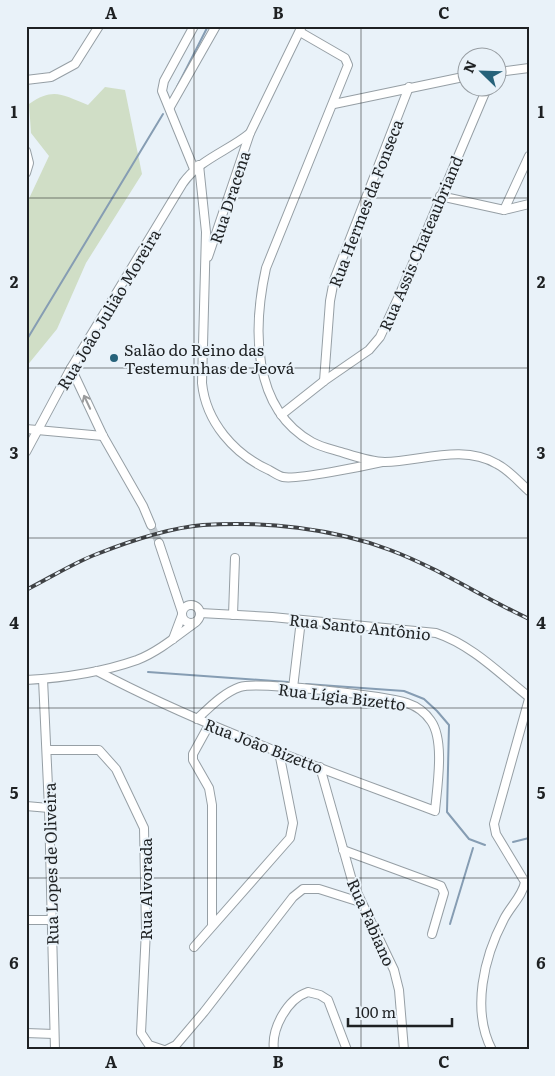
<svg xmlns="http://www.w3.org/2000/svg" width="555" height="1076" font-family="Literata,serif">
<rect width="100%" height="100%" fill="#e9f2f9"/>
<!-- green -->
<path fill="#d0dec6" d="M105,87L125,90L142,174L86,263L57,329L26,367V205L49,156L31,133L29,104C54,87 62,95 88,105Z"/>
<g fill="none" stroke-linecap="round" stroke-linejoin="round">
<!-- stream -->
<g stroke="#869db3" stroke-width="2">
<path d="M177,87L208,26"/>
<path d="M26,341L163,114"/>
<path d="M148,672L288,682"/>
<path d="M306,684L404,691L424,699L437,711L449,725L447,812L469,839L485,845"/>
<path d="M513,842L529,838"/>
<path d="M450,924L473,848"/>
</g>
<!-- street-tunnel -->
<path stroke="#c0c8ce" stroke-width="8" stroke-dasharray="8 4" stroke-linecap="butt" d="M151,525L159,543"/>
<defs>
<g id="street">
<path d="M300,32L345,58L348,65L266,268C253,327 251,408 312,442C321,447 331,449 341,452C354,456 371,462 385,462C422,461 463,444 497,464C509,470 519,482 529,491"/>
<path d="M498,72L529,68"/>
<path d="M26,80L51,77L75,64L99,26"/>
<path d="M334,104L468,76"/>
<path d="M170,107L216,26"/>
<path d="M26,151L29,163L26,173"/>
<path d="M199,165L206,232L202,383C206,422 234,454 269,470C273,472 278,476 283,477C297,480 364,466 382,462"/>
<path d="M194,169L162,91L164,81L194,26"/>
<path d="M440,196L504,210L529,204"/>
<path d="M504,210L529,156"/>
<path d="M208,257L250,133L302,26"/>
<path d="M71,368L103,436L143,506L151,525"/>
<path d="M324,381L330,301L334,280L409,87"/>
<path d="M281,415L324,381L369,350L380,337L399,296L487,88"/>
<path d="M26,429L103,436"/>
<path d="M26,452L71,368L183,183C200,159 228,151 250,133"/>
<path d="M159,543L182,612"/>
<circle cx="191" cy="614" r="9"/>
<path d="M200,613L272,617L436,633C472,645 500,674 529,697"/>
<path d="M233,615L235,558"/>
<path d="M173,639L182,615"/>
<path d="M97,671C205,728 321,768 435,811C437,787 445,741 431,721C425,712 416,706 407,703C387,696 257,681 240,687C223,693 210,707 197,719"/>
<path d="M43,679L49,808L55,1050"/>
<path d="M26,680C62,678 103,672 137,660C158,652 178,635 196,622"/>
<path d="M293,688L301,620"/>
<path d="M209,725L193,754V760L209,788L212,805V924"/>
<path d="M47,750H99L116,769L144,828L146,930L141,1033L149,1045L164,1050"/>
<path d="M320,767L353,884L394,970L399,990L404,1050"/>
<path d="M26,806L49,808"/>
<path d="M343,850L441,886L444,893L432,934"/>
<path d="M26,920H51"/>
<path d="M194,947L290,838L293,823L279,752"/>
<path d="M26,1033L54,1034"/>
<path d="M166,1050L176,1045L204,1012L293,897L303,889H319L360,902"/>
<path d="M274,1050C271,1029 287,999 308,992L320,995L328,1000L347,1050"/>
<path d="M492,1050C471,1010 484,957 504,919C510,907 523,895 525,882L496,834L494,824L529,699"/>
</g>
</defs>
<!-- street casing -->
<use href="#street" stroke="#969fa5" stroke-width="10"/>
<!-- street -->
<use href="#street" stroke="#fff" stroke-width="8"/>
<defs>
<path id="rail" d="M26,590C50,578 73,563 97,554C130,541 168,528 203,525C264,521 332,528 390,550C438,568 482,597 529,619"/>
</defs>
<!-- rail casing -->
<use href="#rail" stroke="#3f4245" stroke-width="4"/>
<!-- rail -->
<use href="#rail" stroke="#e9f2f9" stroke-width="2" stroke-dasharray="5.5" stroke-linecap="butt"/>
</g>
<!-- one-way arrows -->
<defs><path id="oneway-shaft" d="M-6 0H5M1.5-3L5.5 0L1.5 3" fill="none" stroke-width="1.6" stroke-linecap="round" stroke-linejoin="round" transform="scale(1.25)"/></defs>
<use stroke="#9a9b9c" href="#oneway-shaft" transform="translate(87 402) rotate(-115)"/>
<!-- grid -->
<path fill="none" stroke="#1e2123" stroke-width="1" stroke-opacity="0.55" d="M194,26V1050M361,26V1050M26,198H529M26,368H529M26,538H529M26,708H529M26,878H529"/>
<!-- markers -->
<circle fill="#26627a" stroke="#e9f2f9" stroke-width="2" cx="114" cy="358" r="5"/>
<g text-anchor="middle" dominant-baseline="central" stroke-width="4" stroke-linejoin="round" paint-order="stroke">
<!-- street labels -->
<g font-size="16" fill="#1e2123" stroke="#e9f2f9">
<text transform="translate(229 197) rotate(-72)">Rua Dracena</text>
<text transform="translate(365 203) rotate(-69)">Rua Hermes da Fonseca</text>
<text transform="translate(420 243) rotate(-67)">Rua Assis Chateaubriand</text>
<text transform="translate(108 309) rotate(-59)">Rua João Julião Moreira</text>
<text transform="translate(360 626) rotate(6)">Rua Santo Antônio</text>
<text transform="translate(342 696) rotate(7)">Rua Lígia Bizetto</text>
<text transform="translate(264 745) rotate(21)">Rua João Bizetto</text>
<text transform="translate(50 864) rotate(-91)">Rua Lopes de Oliveira</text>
<text transform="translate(145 889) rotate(-90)">Rua Alvorada</text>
<text transform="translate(372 922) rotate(66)">Rua Fabiano</text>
</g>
<!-- poi labels -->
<g font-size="16" fill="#1e2123" stroke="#e9f2f9" text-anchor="start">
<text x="124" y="349">Salão do Reino das<tspan x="124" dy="18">Testemunhas de Jeová</tspan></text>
</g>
</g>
<!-- border -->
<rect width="555" height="1076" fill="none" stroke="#e9f2f9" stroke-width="55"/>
<!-- north arrow -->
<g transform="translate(482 72) rotate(293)"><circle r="24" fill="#e9f2f9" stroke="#989ea3"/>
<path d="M0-4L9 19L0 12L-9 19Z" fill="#26627a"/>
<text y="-8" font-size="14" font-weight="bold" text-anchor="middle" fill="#1e2123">N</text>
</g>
<!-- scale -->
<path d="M348 1018v8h104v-8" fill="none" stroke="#1e2123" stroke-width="2.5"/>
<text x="355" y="1018" font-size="15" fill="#1e2123" stroke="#e9f2f9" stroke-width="4" paint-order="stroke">100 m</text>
<rect x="28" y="28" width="500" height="1020" fill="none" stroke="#1e2123" stroke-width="2"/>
<g font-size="16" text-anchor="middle" font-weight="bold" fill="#1e2123">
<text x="111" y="19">A</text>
<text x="278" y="19">B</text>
<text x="444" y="19">C</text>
<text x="14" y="118">1</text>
<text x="541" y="118">1</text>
<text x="14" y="288">2</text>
<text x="541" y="288">2</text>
<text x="14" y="459">3</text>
<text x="541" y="459">3</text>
<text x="14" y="629">4</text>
<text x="541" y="629">4</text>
<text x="14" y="799">5</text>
<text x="541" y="799">5</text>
<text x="14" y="969">6</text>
<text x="541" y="969">6</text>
<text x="111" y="1068">A</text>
<text x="278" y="1068">B</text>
<text x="444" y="1068">C</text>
</g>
</svg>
